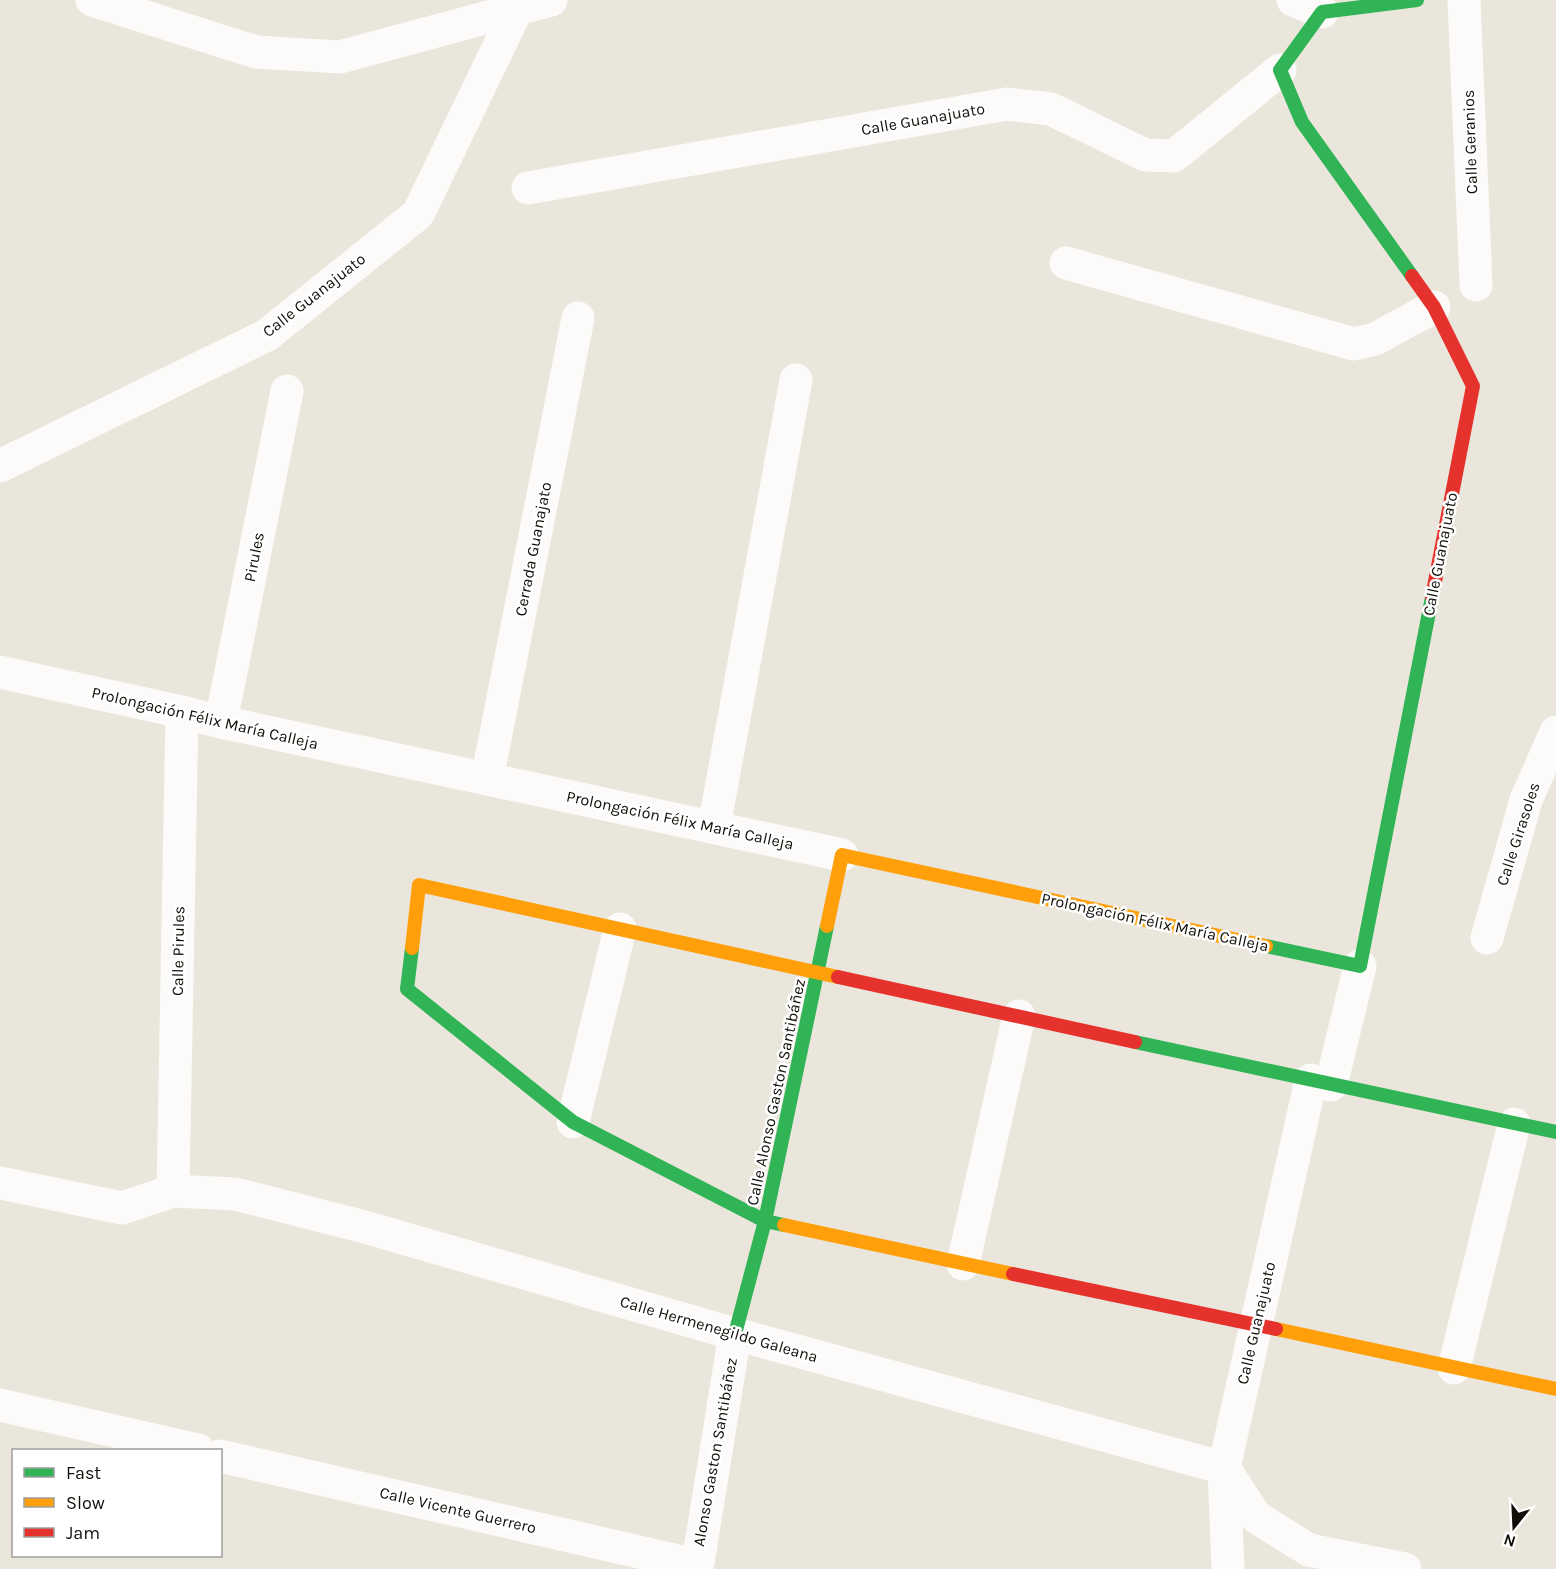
<svg xmlns="http://www.w3.org/2000/svg" width="1556" height="1569" font-family="Karla,sans-serif">
<rect width="100%" height="100%" fill="#eae6dc"/>
<g fill="none" stroke-linecap="round" stroke-linejoin="round">
<!-- street -->
<g stroke="#fcfbfa" stroke-width="33">
<path d="M92,0L256,52L340,57L551,0"/>
<path d="M1293,0L1322,12"/>
<path d="M1464,0L1476,285"/>
<path d="M528,188L1007,104L1051,109L1145,155L1174,156L1280,70"/>
<path d="M1066,263L1354,344L1375,339L1434,307"/>
<path d="M0,466L267,335L418,214L517,9"/>
<path d="M0,672L182,712L221,722L842,855"/>
<path d="M221,722L287,391"/>
<path d="M487,779L578,318"/>
<path d="M714,827L796,380"/>
<path d="M1487,938L1526,800L1556,732"/>
<path d="M1331,1085L1360,966"/>
<path d="M573,1122L620,929"/>
<path d="M0,1183L122,1208L173,1191L235,1194L361,1226L735,1334L1224,1468L1256,1517L1309,1550L1405,1569"/>
<path d="M173,1191L182,712"/>
<path d="M963,1264L1019,1016"/>
<path d="M1454,1368L1514,1124"/>
<path d="M0,1405L198,1450"/>
<path d="M220,1456L696,1565"/>
<path d="M697,1569L735,1334"/>
<path d="M1228,1569L1224,1468L1311,1080"/>
</g>
<!-- fast -->
<g stroke="#30b455" stroke-width="14">
<path d="M1412,276L1302,122L1280,70L1322,12L1417,0"/>
<path d="M1266,946L1360,966L1432,597"/>
<path d="M412,948L407,989L573,1122L765,1221L784,1225"/>
<path d="M1135,1042L1556,1132"/>
<path d="M735,1334L765,1221L827,926"/>
</g>
<!-- slow -->
<g stroke="#ff9f0a" stroke-width="14">
<path d="M827,926L842,855L1266,946"/>
<path d="M412,948L419,885L838,977"/>
<path d="M784,1225L1013,1274"/>
<path d="M1276,1329L1556,1389"/>
</g>
<!-- jam -->
<g stroke="#e5322d" stroke-width="14">
<path d="M1412,276L1434,307L1473,386L1432,597"/>
<path d="M838,977L1135,1042"/>
<path d="M1013,1274L1276,1329"/>
</g>
</g>
<g text-anchor="middle" dominant-baseline="central" stroke-width="5" stroke-linejoin="round" paint-order="stroke">
<!-- street labels -->
<g font-size="16" fill="#110e08" stroke="#fff">
<text transform="translate(923 119) rotate(-10)">Calle Guanajuato</text>
<text transform="translate(1470 142) rotate(-92)">Calle Geranios</text>
<text transform="translate(314 295) rotate(-38)">Calle Guanajuato</text>
<text transform="translate(533 549) rotate(-79)">Cerrada Guanajato</text>
<text transform="translate(1440 554) rotate(-79)">Calle Guanajuato</text>
<text transform="translate(254 557) rotate(-79)">Pirules</text>
<text transform="translate(205 718) rotate(13)">Prolongación Félix María Calleja</text>
<text transform="translate(680 820) rotate(12)">Prolongación Félix María Calleja</text>
<text transform="translate(1518 834) rotate(-72)">Calle Girasoles</text>
<text transform="translate(1155 922) rotate(12)">Prolongación Félix María Calleja</text>
<text transform="translate(178 951) rotate(-89)">Calle Pirules</text>
<text transform="translate(776 1092) rotate(-78)">Calle Alonso Gaston Santibáñez</text>
<text transform="translate(1256 1323) rotate(-77)">Calle Guanajuato</text>
<text transform="translate(719 1329) rotate(16)">Calle Hermenegildo Galeana</text>
<text transform="translate(715 1452) rotate(-80)">Alonso Gaston Santibáñez</text>
<text transform="translate(458 1510) rotate(13)">Calle Vicente Guerrero</text>
</g>
</g>
<!-- legend -->
<rect x="12" y="1449" width="210" height="108" fill="#ffffff" stroke="#a09f9c" stroke-width="1.5"/>
<rect x="24" y="1468" width="30" height="9" fill="#30b455" stroke="#a09f9c" stroke-width="1.5"/>
<text x="66" y="1479" font-size="18" fill="#110e08">Fast</text>
<rect x="24" y="1498" width="30" height="9" fill="#ff9f0a" stroke="#a09f9c" stroke-width="1.5"/>
<text x="66" y="1509" font-size="18" fill="#110e08">Slow</text>
<rect x="24" y="1528" width="30" height="9" fill="#e5322d" stroke="#a09f9c" stroke-width="1.5"/>
<text x="66" y="1539" font-size="18" fill="#110e08">Jam</text>
<!-- north arrow -->
<g transform="translate(1514 1527) rotate(198)" stroke="#ffffff" stroke-width="4.5" paint-order="stroke">
<path d="M0-4.5L10 22L0 15L-10 22Z" fill="#110e08"/>
<text y="-9" font-size="16" font-weight="bold" text-anchor="middle" fill="#110e08">N</text>
</g>
</svg>
